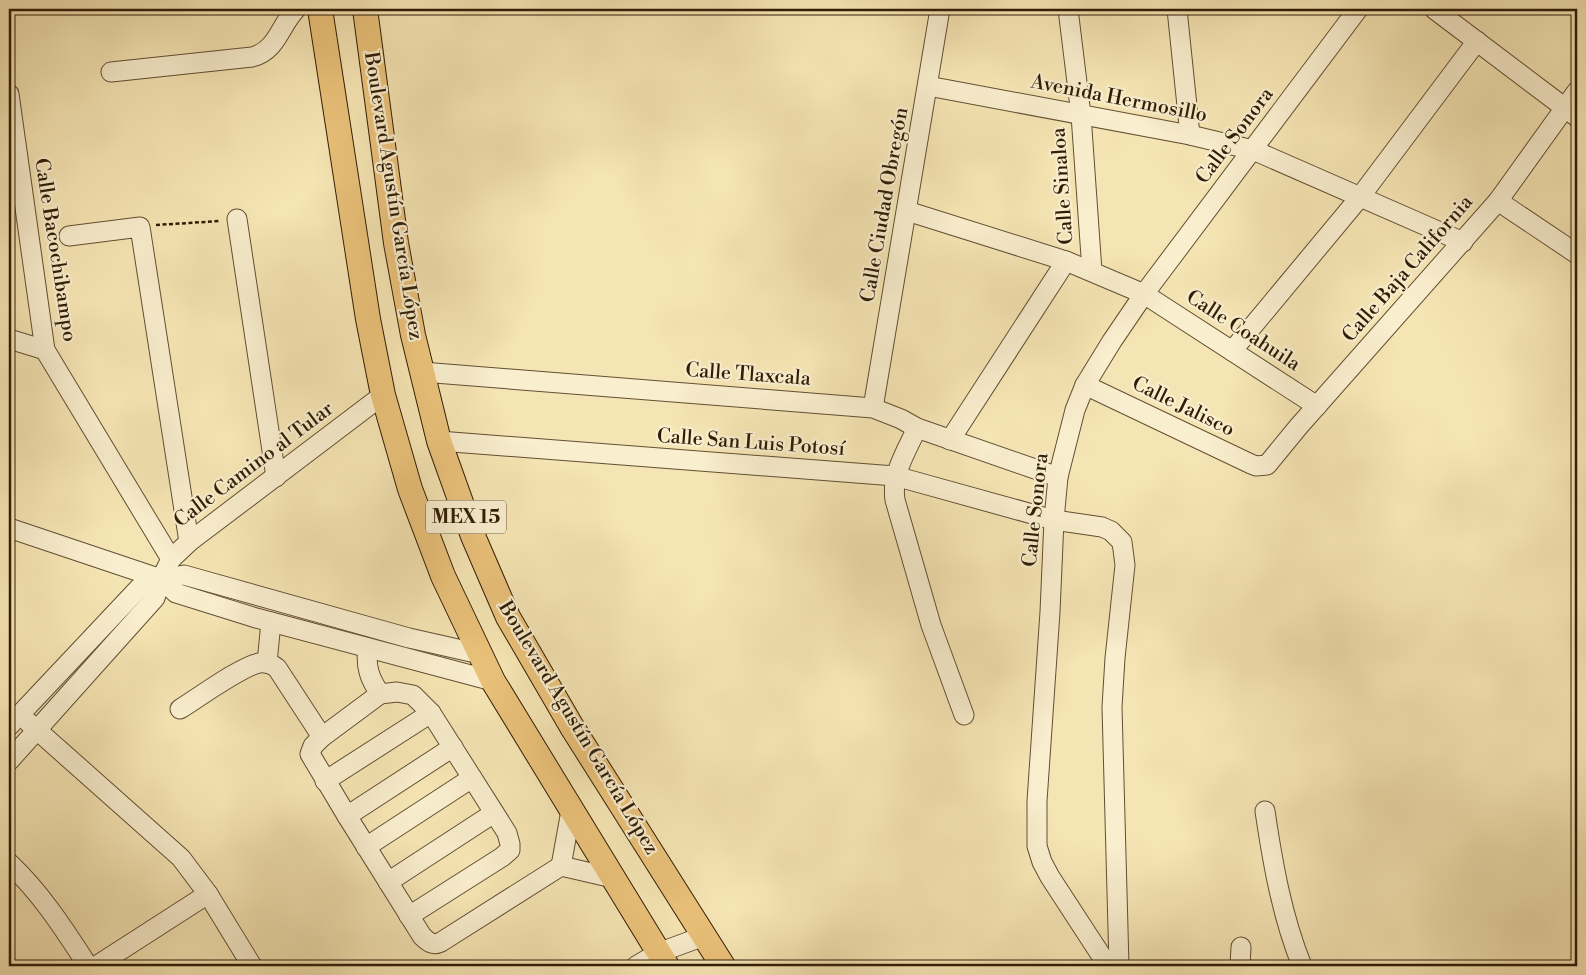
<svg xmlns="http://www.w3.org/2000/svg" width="1586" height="975" font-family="'Libre Bodoni',serif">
<rect width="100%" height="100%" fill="#f6e5b4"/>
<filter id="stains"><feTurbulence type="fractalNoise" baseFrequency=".004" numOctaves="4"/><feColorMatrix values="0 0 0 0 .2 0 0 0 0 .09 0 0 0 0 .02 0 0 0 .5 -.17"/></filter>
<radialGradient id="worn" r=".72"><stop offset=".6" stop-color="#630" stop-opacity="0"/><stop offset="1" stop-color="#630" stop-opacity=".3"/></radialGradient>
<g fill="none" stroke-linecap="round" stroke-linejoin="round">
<defs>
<g id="minor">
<path d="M1068,9L1081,115L1092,271"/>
<path d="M1177,9L1190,135"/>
<path d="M1434,9L1577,117"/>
<path d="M111,72L252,57C277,51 280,25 296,9"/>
<path d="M928,86L1190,135L1253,150L1463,242"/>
<path d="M9,94L45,350L171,559"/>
<path d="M1498,201L1577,254"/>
<path d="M907,211L1066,261L1144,294L1317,406"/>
<path d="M237,219L276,477"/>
<path d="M69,236L140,227L189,542"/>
<path d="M9,339L45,350"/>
<path d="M1232,351L1360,197L1477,41"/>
<path d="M422,372L873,408L901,419L917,428L1058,477"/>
<path d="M1085,385L1251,464L1256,466L1267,465L1299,426L1498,201L1577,91"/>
<path d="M873,408L940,9"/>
<path d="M917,428C907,450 891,474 895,500L931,625L964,715"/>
<path d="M950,440L1066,261"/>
<path d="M439,441L895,476L1054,520L1102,527L1111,531L1122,542L1125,565L1115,658L1112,707L1119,966"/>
<path d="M9,528L161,579L176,593L256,618L493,681"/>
<path d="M368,648C365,667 370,679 380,694L322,737L313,746L310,754L347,816L422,936C428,942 433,946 441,942L561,866L613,878"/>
<path d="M267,663L271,622"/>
<path d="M380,694L397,692L413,695L431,713L507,833L510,844V850L502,857L409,916"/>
<path d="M180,709C198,698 240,667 259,663C266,662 271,663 277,668L322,737"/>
<path d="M28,722L181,858L208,894L252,966"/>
<path d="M9,726L139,588L161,579L184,575L409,638L480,654"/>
<path d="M9,761L155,598L161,579L171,559L189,542L383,395"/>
<path d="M325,781L431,713"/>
<path d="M1265,811C1273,865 1282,916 1302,966"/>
<path d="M347,816L453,747"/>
<path d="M366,847L472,778"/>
<path d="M9,863C41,893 64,929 88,966"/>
<path d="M561,866L571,811"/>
<path d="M388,882L494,813"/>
<path d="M96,966L208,894"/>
<path d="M636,966L658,953L704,936"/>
<path d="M1108,966L1050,877L1042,862L1037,846V801L1050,612L1054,520L1058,477L1075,410L1085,385L1112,341L1144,294L1358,9"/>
<path d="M1240,966L1241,947"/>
</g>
<g id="major">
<path d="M320,9L368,319L383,395L410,489L443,576L493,681L667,966"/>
<path d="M365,9L396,243L413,335L439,441L473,536L508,617L572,727L723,966"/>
</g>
</defs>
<!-- minor casing -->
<use href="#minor" stroke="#624f32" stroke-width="21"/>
<!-- major casing -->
<use href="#major" stroke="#301d06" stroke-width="26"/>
<!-- path -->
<path stroke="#301d06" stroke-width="2.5" stroke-dasharray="4 2.5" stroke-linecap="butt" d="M156,225L220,221"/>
<!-- minor -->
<use href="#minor" stroke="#f9eece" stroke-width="19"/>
<!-- major -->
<use href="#major" stroke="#ebc27a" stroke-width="24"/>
</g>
<g text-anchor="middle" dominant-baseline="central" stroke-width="4.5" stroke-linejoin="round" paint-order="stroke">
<!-- shield labels -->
<rect fill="#f9eece" stroke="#6c5c42" stroke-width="1" x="426" y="500.5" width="80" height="33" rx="4"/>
<g font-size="19" font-weight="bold" fill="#301d06">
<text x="466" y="517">MEX 15</text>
</g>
<!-- street labels -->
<g font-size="20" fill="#301d06" stroke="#f9eece">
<text transform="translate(1119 99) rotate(11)">Avenida Hermosillo</text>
<text transform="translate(1235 136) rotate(-53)">Calle Sonora</text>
<text transform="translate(1063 186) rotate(-94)">Calle Sinaloa</text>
<text transform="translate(393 196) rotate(81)">Boulevard Agustín García López</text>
<text transform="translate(885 205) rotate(-80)">Calle Ciudad Obregón</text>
<text transform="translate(55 250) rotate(81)">Calle Bacochibampo</text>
<text transform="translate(1408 269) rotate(-49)">Calle Baja California</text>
<text transform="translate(1243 331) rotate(33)">Calle Coahuila</text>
<text transform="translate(748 375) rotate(4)">Calle Tlaxcala</text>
<text transform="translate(1183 407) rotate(26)">Calle Jalisco</text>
<text transform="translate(751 443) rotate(4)">Calle San Luis Potosí</text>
<text transform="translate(254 465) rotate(-37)">Calle Camino al Tular</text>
<text transform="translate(1036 510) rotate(-84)">Calle Sonora</text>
<text transform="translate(578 728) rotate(59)">Boulevard Agustín García López</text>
</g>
</g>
<!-- margin -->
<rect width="1586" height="975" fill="none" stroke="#f6e5b4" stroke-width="30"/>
<rect x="10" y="10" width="1566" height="955" fill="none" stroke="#301d06" stroke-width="2.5"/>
<rect x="15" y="15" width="1556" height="945" fill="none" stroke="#301d06"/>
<rect width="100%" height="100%" filter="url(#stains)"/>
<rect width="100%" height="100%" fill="url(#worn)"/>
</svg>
